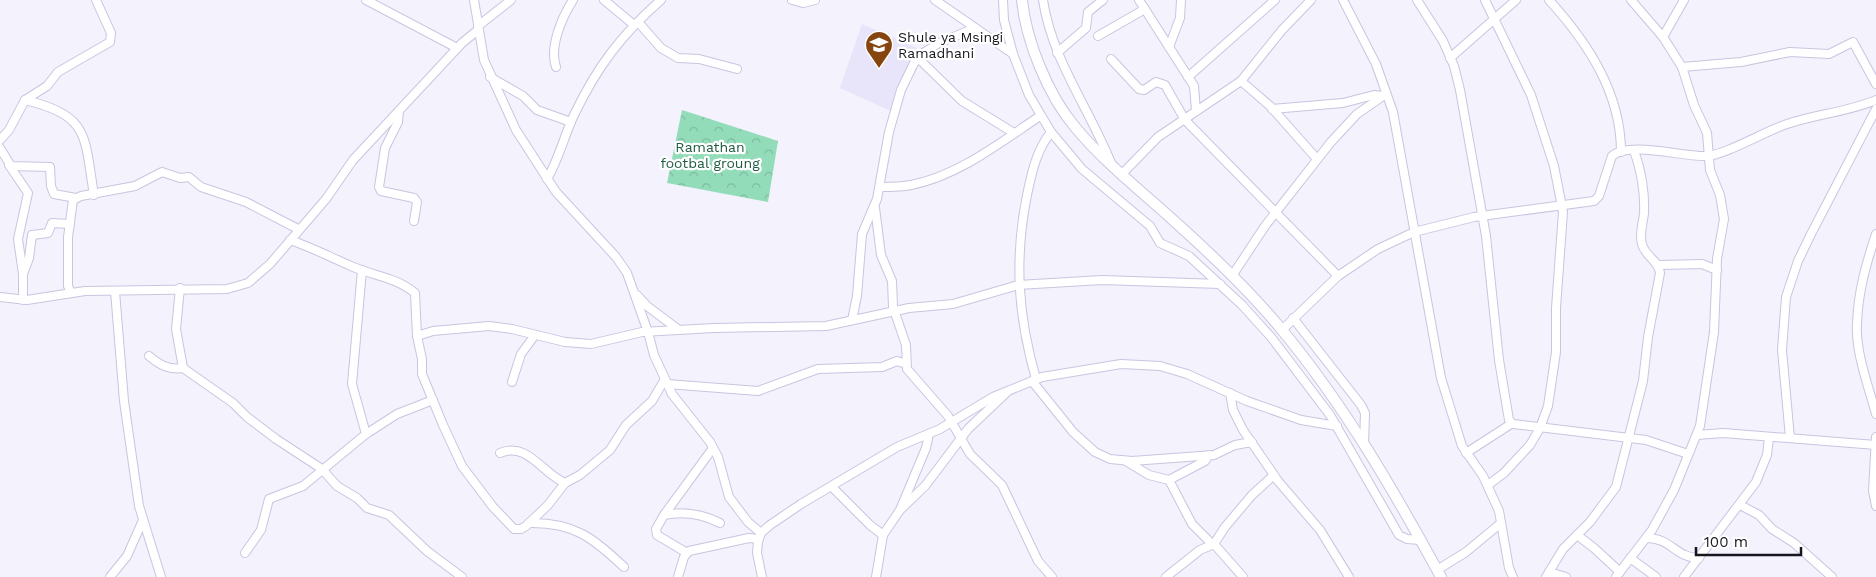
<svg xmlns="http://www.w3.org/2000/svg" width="1876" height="577" font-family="'Work Sans',sans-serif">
<defs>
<pattern id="park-crowns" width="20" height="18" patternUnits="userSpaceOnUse" patternTransform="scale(1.25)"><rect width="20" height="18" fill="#93dcba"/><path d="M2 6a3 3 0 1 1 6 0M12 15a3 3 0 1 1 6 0" fill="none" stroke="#7ebc9f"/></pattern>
</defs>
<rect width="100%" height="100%" fill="#f3f2fd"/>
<!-- built -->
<path fill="#e8e5fa" d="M862,24L917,48L895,113L840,88Z"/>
<!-- park -->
<path fill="url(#park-crowns)" d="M682,110L778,141L768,202L667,183Z"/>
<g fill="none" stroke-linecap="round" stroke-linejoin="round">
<defs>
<g id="minor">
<path d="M366,0L457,48"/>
<path d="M474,0L484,60L516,130L556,192L616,257L627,273L648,332L654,355L672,394L710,442L718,457L729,497L748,522L761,533"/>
<path d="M604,0L634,25"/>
<path d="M792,0L803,3L815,0"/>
<path d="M935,0L1013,54"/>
<path d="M1003,0L1004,20L1013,54L1029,95L1051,132L1082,169L1150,226L1160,243L1189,256L1242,305L1271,337L1330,415L1399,535L1407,539L1420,540"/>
<path d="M1043,0C1052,60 1089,108 1111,163"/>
<path d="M1139,0L1194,86L1196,111"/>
<path d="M1343,0L1376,64L1393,112L1441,378L1462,446L1483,476L1499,511L1509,568L1513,577"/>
<path d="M1417,0L1443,41L1454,66L1460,90L1486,236L1499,360L1509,420L1513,424L1646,440L1688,454"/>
<path d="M1485,0L1531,95L1554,166L1563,212L1556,308V352L1548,406L1540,428L1530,445L1504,473L1488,485"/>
<path d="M1549,0C1588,43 1621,93 1621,152"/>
<path d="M638,22L661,48L678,58L699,59L737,69"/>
<path d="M478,26L511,0"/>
<path d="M1098,36L1145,9"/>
<path d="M1663,37L1684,0"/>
<path d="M1169,47L1180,18L1181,0"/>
<path d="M1057,53L1086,28L1088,12L1103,0"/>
<path d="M917,57L962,101L1014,133"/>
<path d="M1450,58L1516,0"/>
<path d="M1111,59L1139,89L1144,90L1156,82L1165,85L1185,120L1338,276"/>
<path d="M556,67C549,47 562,17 573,0"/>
<path d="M1682,67L1741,62L1790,52L1829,54L1853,42L1876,84"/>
<path d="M490,77L523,96L537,110L571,122"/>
<path d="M1188,77L1275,0"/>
<path d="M1241,81L1270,106L1317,159"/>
<path d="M25,100C90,116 84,135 94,195"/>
<path d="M1272,109L1343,103L1374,95L1383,96"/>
<path d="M399,111L398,122L385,148L379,187L381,191L414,198L417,202L414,221"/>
<path d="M0,140L9,130L25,100L47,86L58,72L110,42L111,33L96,0"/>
<path d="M0,148L11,166L50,167L51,186L54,194L76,198"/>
<path d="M9,165L28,193L18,239L23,274V300"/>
<path d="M1121,175L1158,137L1241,81L1282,30L1311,0"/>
<path d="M547,179C559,159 564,136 574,115C597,67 621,35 661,0"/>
<path d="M880,187C890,187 901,187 911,185C958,176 1001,142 1040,116"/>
<path d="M875,208L881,255L892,281L893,307L906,345L907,369L948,416L970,454L1002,485L1038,561L1052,577"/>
<path d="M1876,234C1866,264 1858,292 1857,324C1855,351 1869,388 1876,414"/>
<path d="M290,240C311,247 330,257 351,266C373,276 396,277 415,293L417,336L422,359V374L443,425L462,466L493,507L514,529H521L526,526L548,505L565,483L580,475L610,450L626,425L652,401L665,379"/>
<path d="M1659,265L1702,264L1717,270"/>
<path d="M362,270L352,384L366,434"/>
<path d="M23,274L29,258L32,235L48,233L52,223L70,224"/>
<path d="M1232,276L1265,226L1331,142L1357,114L1386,94"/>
<path d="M180,288L176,329L183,368L233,403L247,417L276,439L322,469"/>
<path d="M115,291L124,401L139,506L161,577"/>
<path d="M71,293L68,286V237L73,200L81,196L135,186L162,172L180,178L189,177L201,187L246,202L298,229"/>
<path d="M637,295L647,306L679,330"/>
<path d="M0,297L27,300L85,291L227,289L248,283L270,264L326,199L353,160L462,43L478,30"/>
<path d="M1293,318L1361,405L1365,413L1364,444"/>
<path d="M852,320L857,296L862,234L877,199L889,132L901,90L917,57L939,43L975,28"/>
<path d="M1282,330L1338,276L1378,249L1414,232L1474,217L1594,201L1599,196L1612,156C1629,141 1683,157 1706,156C1726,155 1765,131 1787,124C1817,114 1847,112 1876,100"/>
<path d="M417,336L433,331L489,326L512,329L565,342L591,344L642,332L714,328L826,326L909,308L953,304L1018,285L1102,280L1220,284"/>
<path d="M149,356C160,365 168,370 183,368"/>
<path d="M1036,379C1018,316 1014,260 1027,195C1032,172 1036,151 1051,132"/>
<path d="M1032,381L1073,432L1095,452L1110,459L1132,461L1214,455L1235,445L1252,442"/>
<path d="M512,382L521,354L535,335"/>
<path d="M667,384L758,391L818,369L882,367L897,361L906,364"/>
<path d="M1230,393L1233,410L1243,430L1278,481L1320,530L1349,577"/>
<path d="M1697,435L1723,433L1876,445"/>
<path d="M1876,437L1873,491L1876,506"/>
<path d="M1790,438L1782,350L1786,297L1798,261L1811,234L1876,109"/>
<path d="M500,453C527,441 543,474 565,483"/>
<path d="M1466,453L1511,424"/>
<path d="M1126,461L1149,475L1169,480L1205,461L1209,455"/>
<path d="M322,469L337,486L357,498L367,508L389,515L427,551L462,577"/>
<path d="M1169,480L1192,524L1213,545"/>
<path d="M832,487L870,525L883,535"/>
<path d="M1740,505L1759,515L1772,529L1794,543L1832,577"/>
<path d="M900,510L925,486L968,429L1006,393"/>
<path d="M664,515L713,448"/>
<path d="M529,523C574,522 593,538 624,567"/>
<path d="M1577,535L1594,548L1620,572"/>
<path d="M1647,538C1671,538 1676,558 1699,558"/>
<path d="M1214,544L1243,577"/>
<path d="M245,553L261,530L269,499L303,486L366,434L397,414L433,400"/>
<path d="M687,553L657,535L656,529L664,515C684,511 702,514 720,523"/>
<path d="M1630,558L1656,577"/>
<path d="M1437,570L1466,552L1501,523"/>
<path d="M1549,572L1566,577"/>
<path d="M110,577L127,556L143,520"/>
<path d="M678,577L684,557L689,551L749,538L759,539"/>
<path d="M762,577L757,553L758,541L761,533L770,525L801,504L897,447L940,429L993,397L1042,377L1121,364L1160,366L1187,374L1247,401L1301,420L1337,426"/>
<path d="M876,577L883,535L900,510L926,448L929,434"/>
<path d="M1166,577L1200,550L1214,544L1225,527L1252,495L1274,475"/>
<path d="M1546,577L1563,549L1590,522L1616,487L1643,381L1648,337L1660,273C1658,259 1645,257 1642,244C1639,233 1643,224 1644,213C1645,193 1641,169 1634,151"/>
<path d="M1616,577L1652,530L1674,490L1700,426L1714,332L1717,259L1724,219L1720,195L1710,170L1707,133L1694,105L1682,67L1663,37L1631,0"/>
<path d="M1684,577L1756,482L1767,455L1769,438"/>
</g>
<path id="major" d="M1022,0C1026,41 1048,95 1075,127C1104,162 1140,190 1173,220C1211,254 1250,291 1282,330C1345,406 1394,491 1441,577"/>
</defs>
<!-- minor casing -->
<use href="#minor" stroke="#c9c5e0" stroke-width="10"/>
<!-- major casing -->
<use href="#major" stroke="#c9c5e0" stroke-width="12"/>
<!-- minor -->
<use href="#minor" stroke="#fff" stroke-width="8"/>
<!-- major -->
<use href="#major" stroke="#fff" stroke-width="10"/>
</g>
<!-- icons -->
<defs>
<symbol id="school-pin" viewBox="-11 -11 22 30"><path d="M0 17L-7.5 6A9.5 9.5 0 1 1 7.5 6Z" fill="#86450e" stroke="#fff"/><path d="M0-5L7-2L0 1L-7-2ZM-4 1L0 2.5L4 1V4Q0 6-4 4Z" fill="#fff"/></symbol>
</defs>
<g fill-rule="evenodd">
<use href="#school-pin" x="863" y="29" width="32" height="43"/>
</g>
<g text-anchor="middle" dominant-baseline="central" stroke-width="4.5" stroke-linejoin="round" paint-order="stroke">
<!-- poi labels -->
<g font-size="14" fill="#17161f" stroke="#fff" text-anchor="start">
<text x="898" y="37">Shule ya Msingi<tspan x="898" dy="16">Ramadhani</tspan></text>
</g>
<!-- park labels -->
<g font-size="14" fill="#215d45" stroke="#fff">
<text x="710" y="147">Ramathan<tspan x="710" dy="16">footbal groung</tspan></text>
</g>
</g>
<!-- scale -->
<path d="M1696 547v8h105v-8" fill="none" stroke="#17161f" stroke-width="2.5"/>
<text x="1704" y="547" font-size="15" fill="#17161f" stroke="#ffffff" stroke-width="4" paint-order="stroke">100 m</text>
</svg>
